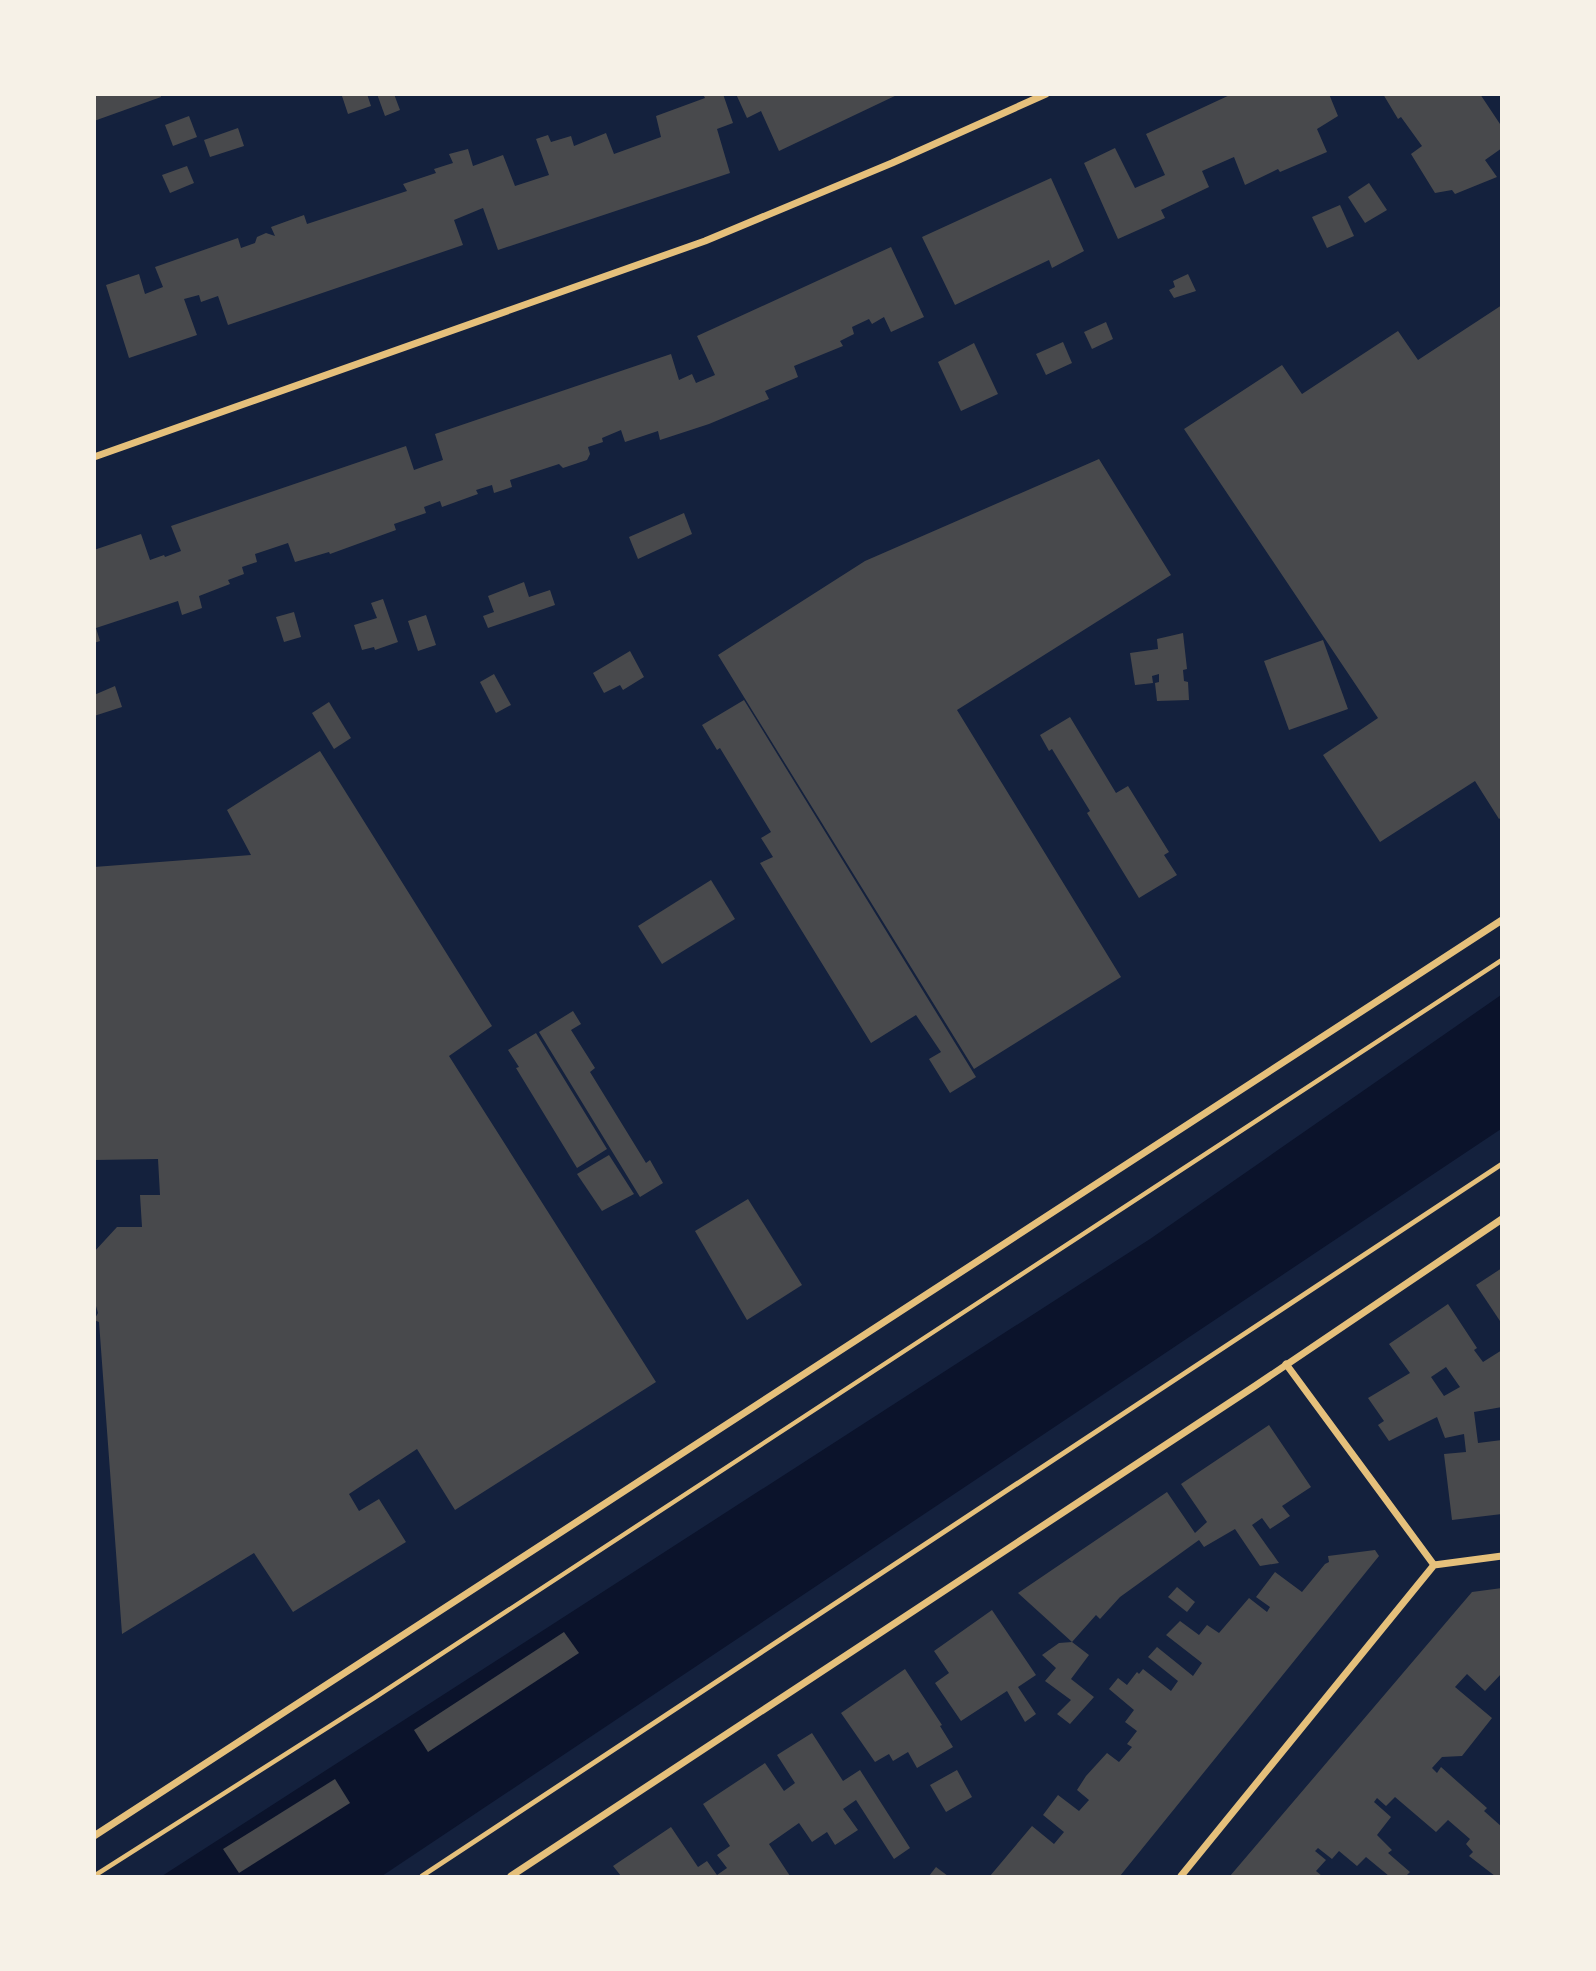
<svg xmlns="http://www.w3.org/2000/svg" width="1596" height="1971" font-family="'Source Sans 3',sans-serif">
<rect width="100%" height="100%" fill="#14213d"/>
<!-- water -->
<path fill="#0b132b" d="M1501,995V1129L382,1876H162L1150,1239Z"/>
<!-- building -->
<g fill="#48494c" fill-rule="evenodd">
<path d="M94,94H160L161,97L94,121Z"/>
<path d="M347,94H367L371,106L348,114L342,96Z"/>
<path d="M377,94H394L400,110L385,116Z"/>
<path d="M703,94H723L733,123L717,129L730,173L498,250L483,208L454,220L463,245L228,325L218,296L201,302L199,295L184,299L197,335L129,358L106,285L139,274L145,294L163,287L155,267L238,238L241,248L255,243L257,237L266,233L275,236L271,227L304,215L307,224L407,191L403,184L436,173L434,169L453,163L449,154L468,149L473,166L503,155L515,186L549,175L536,139L548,135L551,142L571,136L574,146L606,133L614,154L661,137L656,116L705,98Z"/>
<path d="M736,94H899L779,151L761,111L747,118Z"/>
<path d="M1232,94H1329L1338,116L1317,129L1327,152L1280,172L1278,169L1245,185L1234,157L1202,171L1209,187L1161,210L1165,218L1118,239L1084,163L1115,148L1135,188L1165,175L1146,134Z"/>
<path d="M1383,94H1480L1502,127V148L1485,160L1497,177L1455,194L1452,190L1435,193L1411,154L1422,146L1401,117L1398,119Z"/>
<path d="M189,116L197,137L173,146L165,125Z"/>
<path d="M238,128L244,146L210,157L204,140Z"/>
<path d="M187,166L194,183L170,193L162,175Z"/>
<path d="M1051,178L1084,251L1052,268L1049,260L955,305L922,237Z"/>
<path d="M1369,183L1387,210L1365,223L1348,197Z"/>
<path d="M1340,205L1354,236L1327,248L1312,217Z"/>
<path d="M891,247L924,317L891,332L884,317L872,324L869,319L852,327L854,334L840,341L843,346L794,366L798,377L765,391L769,399L709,424L660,440L658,431L625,442L621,430L602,438L603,442L588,447L590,454L587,460L563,468L559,464L510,480L512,487L494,493L492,485L476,490L478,494L442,507L440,501L424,507L426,513L394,524L396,530L330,554L329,552L295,562L288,543L255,554L257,562L242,567L244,574L228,580L230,584L199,596L202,608L182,615L178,601L96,628L100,641L94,643V550L141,534L150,560L164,555L165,557L181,551L171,526L406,446L414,470L428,465L443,460L435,434L671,354L679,380L692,374L696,383L715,375L697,336Z"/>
<path d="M1188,274L1196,291L1174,298L1169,290L1175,287L1173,281Z"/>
<path d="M1502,305V817L1499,819L1475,781L1380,842L1323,755L1378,718L1184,429L1282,365L1302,394L1398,331L1418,360Z"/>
<path d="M1106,322L1113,339L1092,349L1084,332Z"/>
<path d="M1063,342L1072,363L1046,375L1036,354Z"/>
<path d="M974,343L998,394L961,411L938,362Z"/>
<path d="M1099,459L1171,575L957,710L1121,977L974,1069L718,655L865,561Z"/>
<path d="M684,513L692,534L638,559L629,537Z"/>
<path d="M524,582L529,597L550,590L555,605L488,628L483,616L494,612L488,596Z"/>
<path d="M383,599L398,642L375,650L374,647L362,650L354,625L377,618L371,603Z"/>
<path d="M294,612L301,637L284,642L276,617Z"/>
<path d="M426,615L436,645L418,651L408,621Z"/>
<path d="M1183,633L1187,669L1183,670L1184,681L1188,682L1189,700L1157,701L1155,683L1159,682V674L1152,676L1153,683L1135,685L1130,653L1158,649L1157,639Z"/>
<path d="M1323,640L1348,709L1289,730L1264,661Z"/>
<path d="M630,651L644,677L623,690L620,685L604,693L593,673Z"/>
<path d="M494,674L511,705L496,713L480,682Z"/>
<path d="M115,686L122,707L94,716V695Z"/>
<path d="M744,700L976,1077L950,1093L929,1059L941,1052L916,1015L871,1043L760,863L773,857L761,838L771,832L720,748L717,750L702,725Z"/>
<path d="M329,702L351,738L334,749L312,713Z"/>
<path d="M1070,717L1116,793L1128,786L1169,852L1164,855L1177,875L1139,898L1087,813L1090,811L1052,749L1049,751L1040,735Z"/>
<path d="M320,751L492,1026L449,1056L656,1382L455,1510L417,1449L349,1494L359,1511L379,1499L406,1542L293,1612L254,1553L122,1634L99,1322L94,1320L98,1313L94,1299V1252L117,1227H142L140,1195H160L158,1159L94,1160V867L251,855L227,810Z"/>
<path d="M711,880L735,919L662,964L638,926Z"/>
<path d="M573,1011L581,1024L571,1030L595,1068L590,1072L646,1163L650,1160L663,1183L640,1197L539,1032Z"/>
<path d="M536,1033L607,1149L577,1168L516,1068L519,1067L508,1050Z"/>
<path d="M609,1155L634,1194L602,1211L577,1174Z"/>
<path d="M748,1199L802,1285L747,1320L695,1231Z"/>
<path d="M1502,1268V1324L1476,1285Z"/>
<path d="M1448,1304L1477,1348L1474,1350L1483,1362L1502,1350V1407L1474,1412L1478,1443L1502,1440V1514L1452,1520L1444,1454L1466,1452L1464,1434L1445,1438L1437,1417L1389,1441L1378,1425L1384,1421L1368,1398L1410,1373L1389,1344ZM1446,1367L1460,1387L1444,1396L1431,1377Z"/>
<path d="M1269,1425L1311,1487L1282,1506L1290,1516L1270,1529L1262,1518L1252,1525L1279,1563L1260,1566L1235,1529L1204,1547L1199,1540L1120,1597L1100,1619L1096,1615L1072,1642L1089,1655L1071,1679L1094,1697L1070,1724L1057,1714L1071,1700L1045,1681L1056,1668L1042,1655L1059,1643L1072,1642L1018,1593L1167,1492L1195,1533L1207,1522L1181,1484Z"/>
<path d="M1375,1550L1379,1556L1120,1876H990L1032,1826L1054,1844L1064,1832L1043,1815L1058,1795L1079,1811L1089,1800L1077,1790L1086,1776L1107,1753L1119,1762L1132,1747L1127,1744L1137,1731L1125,1722L1134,1710L1109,1689L1118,1678L1127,1685L1137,1672L1139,1674L1143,1669L1171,1691L1178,1681L1148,1657L1157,1647L1193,1676L1202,1663L1166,1635L1180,1621L1199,1635L1207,1625L1219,1633L1249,1598L1267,1612L1270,1607L1256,1597L1275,1572L1302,1592L1325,1564L1329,1562L1328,1556Z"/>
<path d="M1177,1587L1195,1602L1187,1612L1168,1597Z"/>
<path d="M1502,1588V1673L1485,1691L1467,1674L1455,1687L1492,1718L1462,1756L1442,1757L1432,1768L1437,1773L1441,1767L1487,1808L1484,1811L1502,1827V1876H1495L1469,1856L1473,1852L1466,1844L1470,1839L1448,1820L1436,1832L1395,1797L1386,1806L1377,1798L1374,1802L1391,1817L1377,1835L1392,1850L1388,1853L1410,1872L1406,1876H1389L1366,1857L1357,1866L1339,1851L1332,1859L1318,1848L1315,1851L1326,1860L1316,1871L1322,1876H1230L1472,1592Z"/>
<path d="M992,1610L1036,1675L1018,1687L1036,1714L1025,1722L1007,1691L961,1721L935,1683L949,1673L934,1651Z"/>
<path d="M564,1632L579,1653L428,1752L414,1730Z"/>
<path d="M905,1669L942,1725L940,1726L953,1747L917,1768L908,1752L893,1761L889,1754L875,1762L841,1713Z"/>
<path d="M812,1733L843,1781L860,1770L910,1848L894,1859L856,1800L843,1809L858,1830L835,1845L827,1832L812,1842L799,1823L769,1844L790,1876H621L613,1866L671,1827L698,1867L707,1861L717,1875L727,1868L717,1855L730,1846L703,1804L765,1763L784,1791L795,1783L777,1755Z"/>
<path d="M957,1770L972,1797L946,1812L930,1785Z"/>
<path d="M335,1779L350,1803L239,1873L223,1849Z"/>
<path d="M936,1867L948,1876H929Z"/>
</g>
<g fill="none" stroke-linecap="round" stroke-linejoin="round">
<!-- path -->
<path stroke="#e5c07b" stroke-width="4.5" d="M94,1876L374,1698L1502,960"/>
<!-- service -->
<path stroke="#e5c07b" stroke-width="5" d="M422,1876L1502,1164"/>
<!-- minor -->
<g stroke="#e5c07b" stroke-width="7">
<path d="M94,457L705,241L892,163L1046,94"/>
<path d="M1286,1364L1434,1565"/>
<path d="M94,1836L1502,920"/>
<path d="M511,1876L1255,1386L1502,1219"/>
<path d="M1181,1876L1434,1565L1502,1556"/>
</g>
</g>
<!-- border -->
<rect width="1596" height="1971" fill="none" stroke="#f6f1e7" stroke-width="192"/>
</svg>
